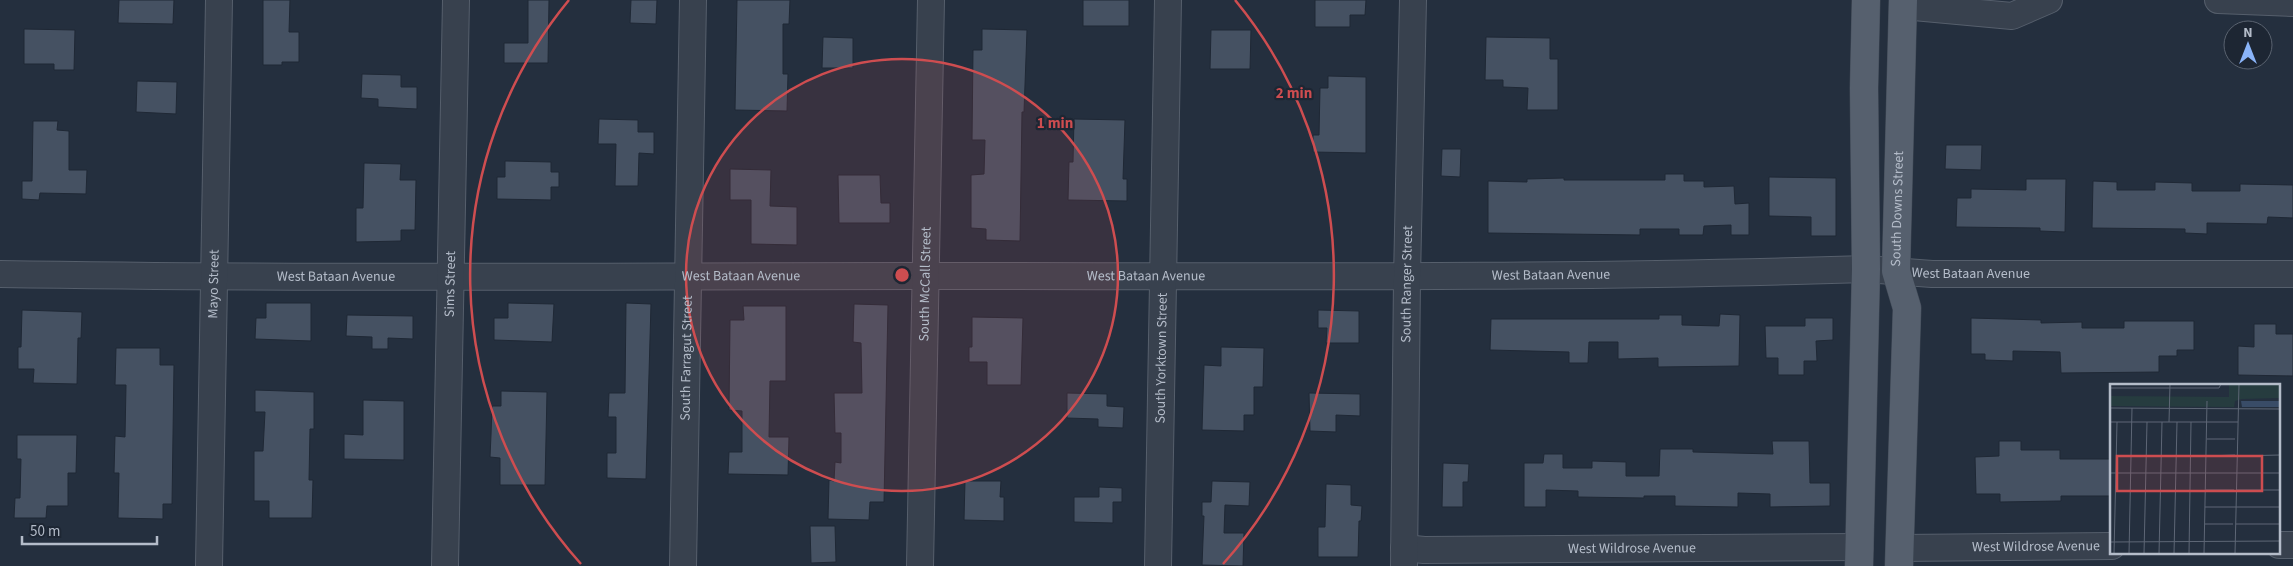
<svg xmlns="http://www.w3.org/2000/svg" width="2293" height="566" font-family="'Source Sans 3',sans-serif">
<rect width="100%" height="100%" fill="#242f3e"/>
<!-- building -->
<g fill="#455162" stroke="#1f2835">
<path d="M119,0H174L173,24L118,23Z"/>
<path d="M263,0H290L289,32H299V62H282V65H263Z"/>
<path d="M528,0H549L548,63H504V43H528Z"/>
<path d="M631,0H657L656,24L630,23Z"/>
<path d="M737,0H790L789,24H783V74H788L787,111L735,110Z"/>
<rect x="1083" y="0" width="46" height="26"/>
<path d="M1315,0H1366L1365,15H1350V27H1315Z"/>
<path d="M24,29L75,30L74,70H54V64H24Z"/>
<path d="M982,29L1027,30L1024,112H1022L1020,241L986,240V229L971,228V175L984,174L985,140H972L973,50H982Z"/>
<path d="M1211,30H1251L1250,69H1210Z"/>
<path d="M823,37L853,38V68H822Z"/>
<path d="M1486,37L1550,38V59H1558V110H1527L1528,88L1503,87V80H1485Z"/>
<path d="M362,74L401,75V87H417V109L378,107V99L361,98Z"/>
<path d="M1328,76L1366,77V153L1313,152V135H1319L1320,88H1328Z"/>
<path d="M137,81L177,82L176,114L136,112Z"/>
<path d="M599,119L638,120V132H654V154L639,153L638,186H615L616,144H598Z"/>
<path d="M1074,119L1125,120L1123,179H1127V201L1068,200L1069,162H1073Z"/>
<path d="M33,121H58L57,130L69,131V170H87L86,194L40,193L39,200L22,199V181H32Z"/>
<path d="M1946,145H1982L1981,170L1945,169Z"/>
<path d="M1442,149H1461L1460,177L1441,176Z"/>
<path d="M505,161L551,162V172H559V187H551V200L497,199V177H505Z"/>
<path d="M364,163L401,164L400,180H416L415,230H401V241L356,242V208H363Z"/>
<path d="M730,169L771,170L770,206L797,207V245L751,244V200H730Z"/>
<path d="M1665,174H1684V181H1704V187L1734,186L1735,204L1749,203V235H1731V225L1704,226L1703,235H1679V229H1640V235L1488,233V181L1527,182V179L1564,178V180H1665Z"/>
<path d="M838,175H880L881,203H890V223H839Z"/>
<path d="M1769,177L1836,178V236H1811V217L1769,216Z"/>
<path d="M2026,179H2066L2065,232L2040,231V228L1956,227L1957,198H1971V189L2026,190Z"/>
<path d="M2093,181L2117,182V190H2155V182L2192,183V191H2240V184L2293,185V218L2268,217L2267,224L2207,223V234L2185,233V229L2092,228Z"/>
<path d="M266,303H311V341L255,339L256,318H266Z"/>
<path d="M508,303L554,304L552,342L494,340V318H508Z"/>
<path d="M626,303L651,304L646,479L607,478V453H616V417H608L609,393H625Z"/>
<path d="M854,304L888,305L884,502H870L869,520L828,519L829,480L834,481L835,462L841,463V433H835L834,393H862L861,343L853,342Z"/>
<path d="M743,306H786V381H770L769,437H789L788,475L728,474L729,452H742V411L729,410L730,320H744Z"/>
<path d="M22,310L82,312L81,338H78L77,384L33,383L34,369H18V347H21Z"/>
<path d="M1318,310L1359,311V343H1326L1327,328H1318Z"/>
<path d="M1720,314L1740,315L1739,366L1658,367V358L1618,359V342H1589L1588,363H1569V352L1490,350L1491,319H1659V315H1682V325L1719,326Z"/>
<path d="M347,315L413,316V339L388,338V349H372V337L346,336Z"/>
<path d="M972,317L1023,318L1021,385H987V362H969V347H972Z"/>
<path d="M1805,318H1833V340L1816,341L1817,361H1804V375H1778V358H1766L1765,326H1805Z"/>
<path d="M1971,318L2041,320V323L2082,322V328H2124V321H2194V350H2177V356H2159V372L2061,373L2060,352L2013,351V361L1985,360V354H1971Z"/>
<path d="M2254,324H2276V334H2293V376L2238,375V346L2254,347Z"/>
<path d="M1221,347L1264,348L1263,387H1254V415H1244V431L1202,430L1204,365L1221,366Z"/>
<path d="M116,348H160V365H174L172,504H163V519L118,518L119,473H114L115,436L125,437L126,385H115Z"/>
<path d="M255,390L314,392V429H310L309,480H313L312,518H269V501H254V451H263L265,412H255Z"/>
<path d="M501,391L547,392L545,485H500V458L490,457L491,435L492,406H501Z"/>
<path d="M1067,393L1107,394V406L1124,407L1123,428L1098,427V419L1067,418Z"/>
<path d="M1309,393L1360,394V416L1336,415V432L1310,431Z"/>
<path d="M363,400L404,401V460L344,459V434L363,435Z"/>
<path d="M17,435H77L76,473H68V506H47L46,518H14L15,498H20L21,459H17Z"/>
<path d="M1772,441H1809L1810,483H1830V506L1770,507V494L1738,493V507L1675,506V496H1644V498L1578,497V491L1546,490V507H1524V463H1543L1544,454H1563V468H1592V461L1626,462V476H1659L1660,449H1693V452L1773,454Z"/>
<path d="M1999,441H2021V450H2060V459H2112V496H2061V501L2000,502V494H1976L1975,457L1999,456Z"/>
<path d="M1443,463L1469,464L1468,482H1463V507H1442Z"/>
<path d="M965,481H1001L1000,497H1004V521L964,520Z"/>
<path d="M1212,481L1250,482L1249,506L1225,505L1224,533H1244L1243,566L1202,565L1204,516H1202V502H1211Z"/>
<path d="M1326,484L1351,485V505L1362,506L1361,521H1359L1358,557H1318V527H1325Z"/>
<path d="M1099,487L1122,488V502H1113V523L1074,522V497H1099Z"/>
<path d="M810,526H835L836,562L811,563Z"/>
</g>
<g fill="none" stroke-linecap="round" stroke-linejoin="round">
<defs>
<g id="minor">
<path d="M2218,0L2293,3"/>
<path d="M1903,6L2012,16L2049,0"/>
<path id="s1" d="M0,274C306,279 613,276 919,276C1235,276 1550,279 1866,269L1932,274H2293"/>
<path d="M2279,545H2293"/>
<path id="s2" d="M1404,548L1424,550L1860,547"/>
<path id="s3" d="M1900,548L2112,546"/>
<path id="s4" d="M209,566L219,0"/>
<path id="s5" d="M445,566L456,0"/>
<path id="s6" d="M683,566L693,0"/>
<path id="s7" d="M920,566L931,0"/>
<path id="s8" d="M1158,566L1168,0"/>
<path id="s9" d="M1404,566L1407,278L1413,0"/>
</g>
<g id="major">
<path d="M1859,566L1866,269L1864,88L1866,0"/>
<path id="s10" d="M1899,566L1907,308L1896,271L1903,0"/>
</g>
</defs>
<!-- minor casing -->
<use href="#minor" stroke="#565f6c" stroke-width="28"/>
<!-- major casing -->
<use href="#major" stroke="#414a57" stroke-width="29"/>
<!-- minor -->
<use href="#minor" stroke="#38414e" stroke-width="26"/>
<!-- major -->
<use href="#major" stroke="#56606e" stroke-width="28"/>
</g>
<!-- distance rings -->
<circle cx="902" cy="275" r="216" fill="#ce4d50" fill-opacity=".12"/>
<g fill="none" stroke="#ce4d50" stroke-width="2.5">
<circle cx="902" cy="275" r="216"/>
<path d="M581 564A432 432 0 0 1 569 0M1235 0A432 432 0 0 1 1223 564"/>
</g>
<g text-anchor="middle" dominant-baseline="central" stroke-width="4.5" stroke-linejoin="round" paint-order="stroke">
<!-- street labels -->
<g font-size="14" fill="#b4bcc9" stroke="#1d2633">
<text stroke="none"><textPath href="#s10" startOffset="359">South Downs Street</textPath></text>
<text stroke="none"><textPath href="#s1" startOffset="1971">West Bataan Avenue</textPath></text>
<text stroke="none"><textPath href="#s1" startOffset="1551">West Bataan Avenue</textPath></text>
<text stroke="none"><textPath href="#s1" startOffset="741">West Bataan Avenue</textPath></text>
<text stroke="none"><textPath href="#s1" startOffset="336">West Bataan Avenue</textPath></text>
<text stroke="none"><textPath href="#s1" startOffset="1146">West Bataan Avenue</textPath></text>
<text stroke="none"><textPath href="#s4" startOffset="282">Mayo Street</textPath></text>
<text stroke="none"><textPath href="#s5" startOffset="282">Sims Street</textPath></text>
<text stroke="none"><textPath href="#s7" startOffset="282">South McCall Street</textPath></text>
<text stroke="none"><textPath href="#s9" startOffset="282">South Ranger Street</textPath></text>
<text stroke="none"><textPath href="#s6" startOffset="208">South Farragut Street</textPath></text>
<text stroke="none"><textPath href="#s8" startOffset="208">South Yorktown Street</textPath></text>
<text stroke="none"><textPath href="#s3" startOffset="136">West Wildrose Avenue</textPath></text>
<text stroke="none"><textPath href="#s2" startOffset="228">West Wildrose Avenue</textPath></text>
</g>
</g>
<!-- overview -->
<g transform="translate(2110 384)">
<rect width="170" height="170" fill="#242f3e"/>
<path d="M119,0H170V14L132,15L125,17L124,23L0,22V12L119,13Z" fill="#263c3f"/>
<path d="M131,17H170V23H132Z" fill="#394c67"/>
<path fill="none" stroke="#5e6776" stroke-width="1" d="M0,4H109L111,0M0,24L170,25M0,38H128M59,38L60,0M97,55H125M96,72L125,71M127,72L170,71M0,89H170M96,106H124M127,106H170M95,123H170M95,140H123M126,140H170M0,158L170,157M4,170L7,38M19,170L22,24M34,170L37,38M49,170L52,38M64,170L67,38M79,170L81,38M94,170L97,17M125,170L129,0"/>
<path fill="#ce4d50" fill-opacity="0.15" stroke="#ce4d50" stroke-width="2.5" d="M7,72H152V107H7Z"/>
<rect width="170" height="170" fill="none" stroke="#b4bcc9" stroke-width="2.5"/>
</g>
<circle cx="902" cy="275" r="8" fill="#ce4d50" stroke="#1d2633" stroke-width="2.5"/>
<g font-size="15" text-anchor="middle" font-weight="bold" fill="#ce4d50" stroke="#1d2633" stroke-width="4.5" stroke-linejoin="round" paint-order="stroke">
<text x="1294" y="98">2 min</text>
<text x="1055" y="128">1 min</text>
</g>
<!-- north arrow -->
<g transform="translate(2248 45)"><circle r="24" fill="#1d2633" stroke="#59626f"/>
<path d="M0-4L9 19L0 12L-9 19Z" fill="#8ab4f8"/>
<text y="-8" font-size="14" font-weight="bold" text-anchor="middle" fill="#b4bcc9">N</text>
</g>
<!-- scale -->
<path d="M22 536v8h135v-8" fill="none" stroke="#b4bcc9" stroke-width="2.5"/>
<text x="30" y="536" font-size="15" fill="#b4bcc9" stroke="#1d2633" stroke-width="4" paint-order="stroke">50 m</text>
</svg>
